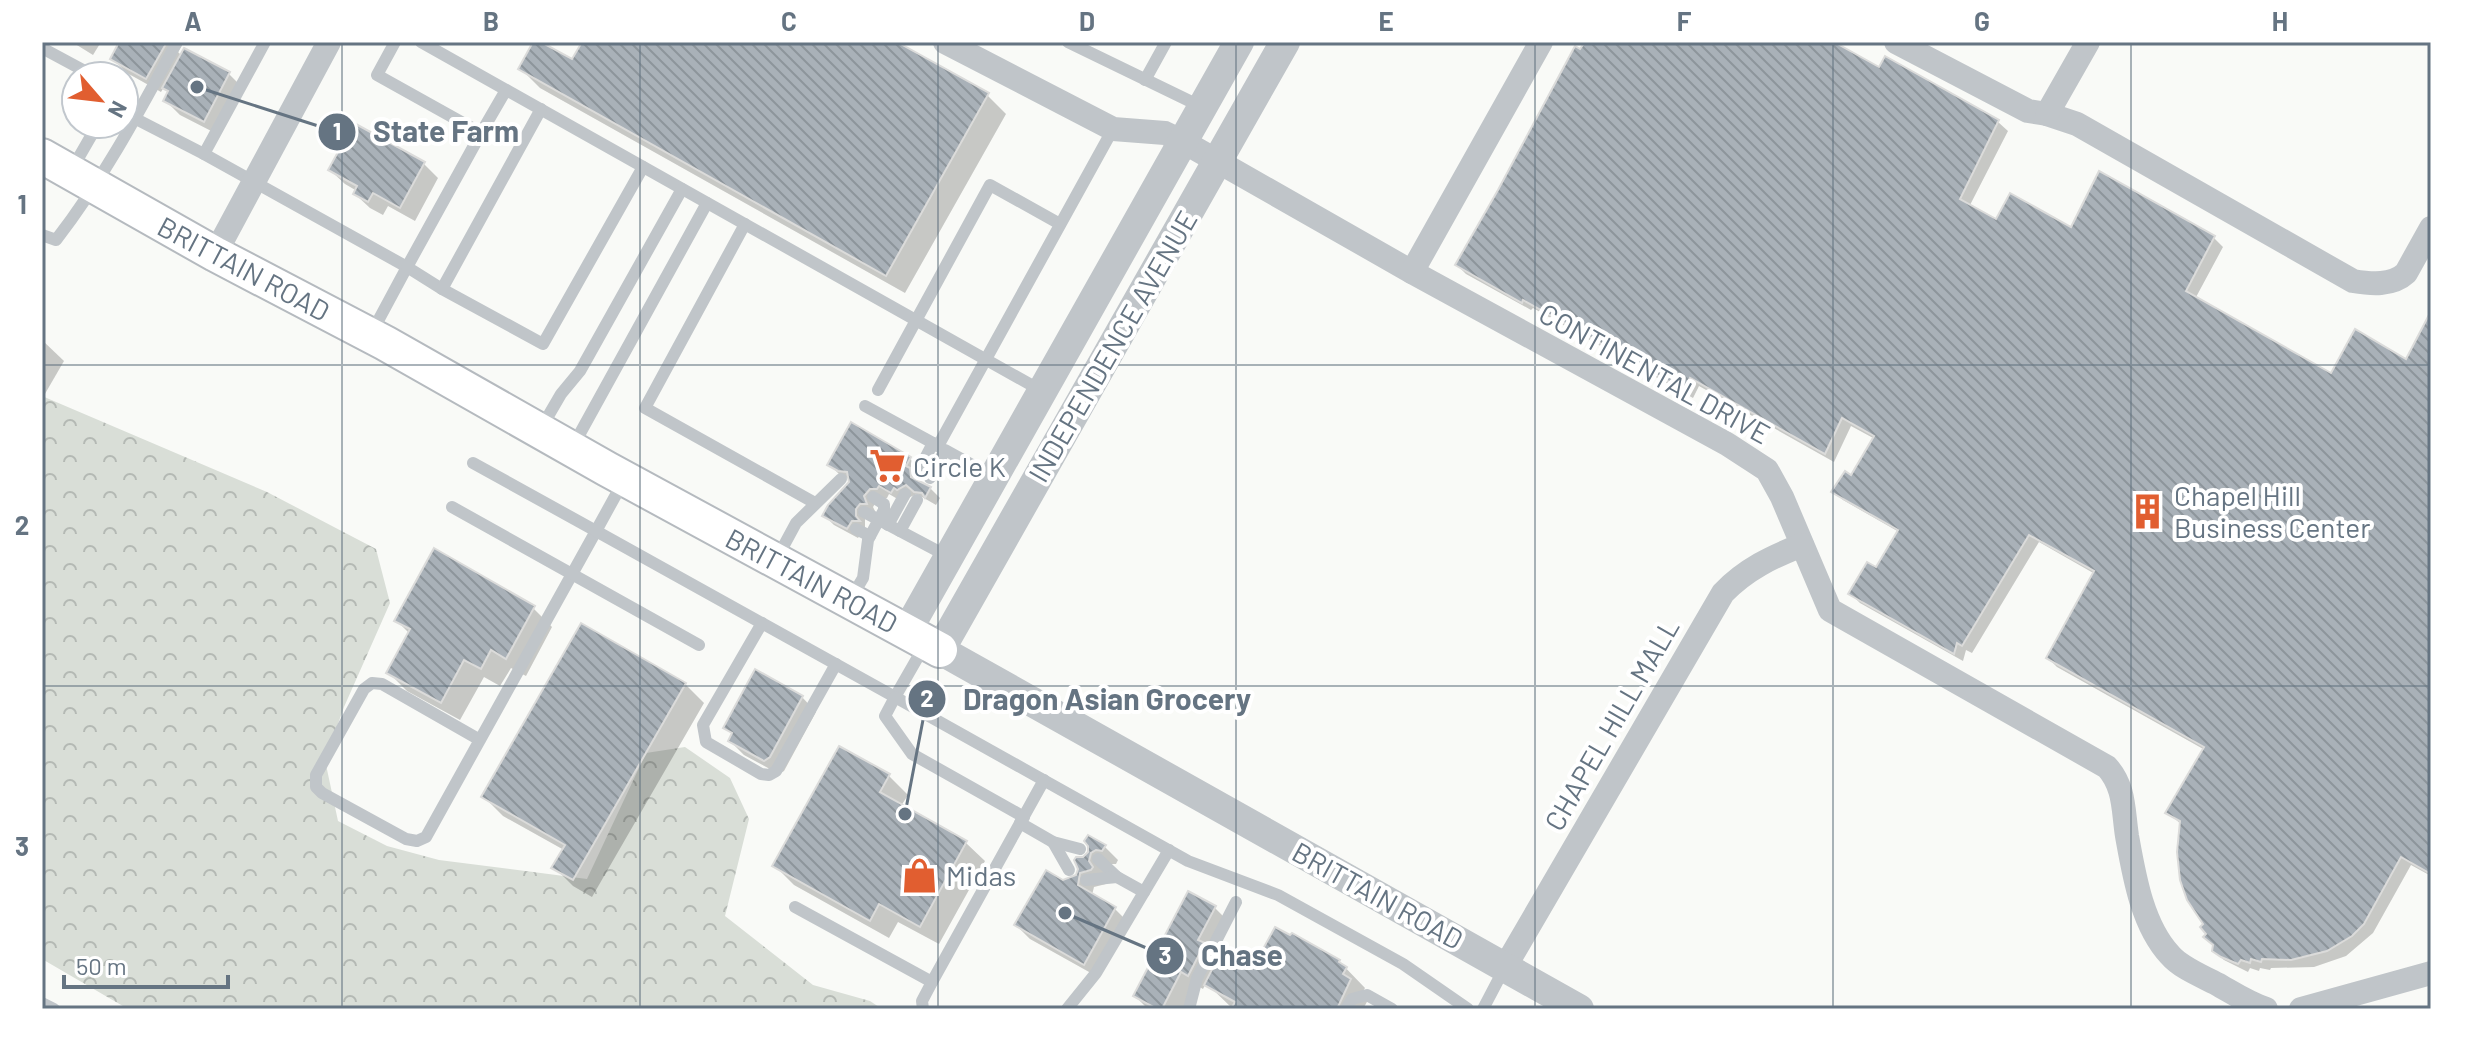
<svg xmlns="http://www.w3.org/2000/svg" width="2473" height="1051" font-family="Barlow,sans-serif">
<defs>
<pattern id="forest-crowns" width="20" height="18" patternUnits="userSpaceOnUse" patternTransform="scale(2)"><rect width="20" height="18" fill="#d9ded7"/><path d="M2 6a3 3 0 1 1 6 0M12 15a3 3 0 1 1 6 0" fill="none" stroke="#b4b9b4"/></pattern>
<pattern id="building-back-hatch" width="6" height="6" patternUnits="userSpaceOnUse" patternTransform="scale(2)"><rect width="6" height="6" fill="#a9b1b8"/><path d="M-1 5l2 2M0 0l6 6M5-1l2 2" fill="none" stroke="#8d959b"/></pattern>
</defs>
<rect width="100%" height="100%" fill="#f9faf7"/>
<!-- forest -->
<path fill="url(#forest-crowns)" d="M42,396L267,492L376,549L390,603L344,707L325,760L338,821L387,846L439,860L587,879L646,753L685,747L730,778L749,819L725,916L813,985L870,1001L882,1009H128L42,959Z"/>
<!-- shadow -->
<g fill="#0003">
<path d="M72,42H101L93,55Z"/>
<path d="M122,42H184L178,52L182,56L229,74L243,88L219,135L180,115L166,101L170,93L164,87L161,92L127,73L113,59Z"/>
<path d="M536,42L573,62L584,42H893L987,95L1006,114L905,293L540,88L521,69Z"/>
<path d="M1587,42H1830L1880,70L1886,59L1998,122L2008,131L1969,207L1997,222L2072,229L2214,238L2223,247L2195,299L2332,376L2407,361L2431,317V876L2411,865L2373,933L2346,956L2314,967L2271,968L2270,970L2260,968L2259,971L2250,968L2248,972L2224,960L2214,951L2215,946L2206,925L2182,825L2167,812L2205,750L2057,667L2048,658L2095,574L2039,542L1972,653L1966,650L1963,661L1860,603L1851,594L1876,570L1899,532L1843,500L1834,491L1851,478L1875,439L1851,426L1834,462L1699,386L1693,398L1533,308L1531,310L1466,274L1457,265Z"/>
<path d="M354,126L424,164L438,178L415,221L388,206L383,215L370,208L355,194L357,191L345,184L330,170Z"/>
<path d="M42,340L64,361L42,399Z"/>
<path d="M852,425L910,459L920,469L916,476L920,484L930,488L940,498L936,505L917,494L901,501L889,494L887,498L878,499L873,507L876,513L865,519V528L858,538L834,525L824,515L853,481L839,474L829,464Z"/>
<path d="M533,608L552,627L526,676L511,668L500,686L484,677L460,720L407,691L388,672L409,633L397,621Z"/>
<path d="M756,672L802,697L816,712L784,771L779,774L744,755L730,741L733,735L725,728Z"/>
<path d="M685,684L704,703L592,897L573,886L554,867L564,850L503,816L484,797Z"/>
<path d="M889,776L908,795L901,806L966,843L985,861L939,944L898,922L889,938L794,885L775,866Z"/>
<path d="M1090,845L1104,846L1118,860L1116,864H1111L1106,884L1094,887L1092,895L1114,908L1129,923L1098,977L1030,939L1016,925L1063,882L1078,877L1084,859L1090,853Z"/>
<path d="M1215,908L1229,922L1212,954L1219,960L1253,972L1339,961L1365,988L1362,993L1368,1000L1363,1009H1233L1206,983L1203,989L1196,985L1183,1009H1148L1135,996Z"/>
</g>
<!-- building -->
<g fill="url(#building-back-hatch)" stroke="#dbdbda" stroke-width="2">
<path d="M119,42H167L146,79L110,59Z"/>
<path d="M533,42H541L572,59L582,42H897L989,93L886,276L518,69Z"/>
<path d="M1585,42H1834L1879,67L1885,56L1999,120L1960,199L1996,219L2010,193L2071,227L2099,171L2215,236L2186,291L2331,373L2355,329L2406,359L2431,311V874L2401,857L2364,924L2352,936L2327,951L2291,960L2262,959L2261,962L2251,959L2250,963L2241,960L2238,964L2221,957L2212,951L2213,945L2203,937L2206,934L2200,927L2203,924L2187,900L2180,880L2177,852L2180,821L2165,813L2204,747L2046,658L2094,571L2029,535L1962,646L1957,643L1954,654L1848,594L1867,562L1876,567L1898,530L1831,492L1845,471L1851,475L1874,436L1842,418L1825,454L1690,378L1684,390L1523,300L1522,303L1455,265L1498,190L1575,46L1580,49Z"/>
<path d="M184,48L230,72L204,122L163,101L168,91L162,88Z"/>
<path d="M354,123L425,162L400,208L373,193L368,202L353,194L357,186L328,170Z"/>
<path d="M851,422L911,457L906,466L910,468L911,477L931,487L925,498L922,493L914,492L906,485L897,490L894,488L891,493L879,486L877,489H870L864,496L867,504H860L856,509V516L860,521H852L847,529L822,516L828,505L849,482L847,472L838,471L827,465Z"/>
<path d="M434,548L535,606L506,659L491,650L481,669L464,660L441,703L386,673L410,629L394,621Z"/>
<path d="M581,623L686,683L573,880L551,868L565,845L481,797Z"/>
<path d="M755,669L803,696L770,757L764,761L728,741L732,733L723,728Z"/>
<path d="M839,746L890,774L880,792L967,841L920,927L879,904L870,921L772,866Z"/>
<path d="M1088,835L1106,845L1102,851L1096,850L1091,853L1089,861L1093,867L1091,870L1080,873L1078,885L1116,907L1084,965L1014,925L1046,870L1063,880L1076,875L1078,869L1074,860L1076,857H1083L1088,852V846L1084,841Z"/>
<path d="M1188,891L1216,906L1198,940L1205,943L1188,976L1181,972L1162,1009H1157L1133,996Z"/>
<path d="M1275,927L1290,935L1292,933L1340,960L1339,962L1347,967L1343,974L1351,979L1337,1009H1231L1235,1002L1204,985L1221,952L1252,969Z"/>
</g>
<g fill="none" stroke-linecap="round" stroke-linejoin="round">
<defs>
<path id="secondary" d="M42,156L215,254L385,343L607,469L940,650"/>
</defs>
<!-- secondary casing -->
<use href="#secondary" stroke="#b5babf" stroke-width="38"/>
<!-- service -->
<g stroke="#c0c5c9" stroke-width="12">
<path d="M265,42L204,154L407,267L371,334"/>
<path d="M395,42L377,75L481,133L407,267L442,289"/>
<path d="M421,42L1042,391"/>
<path d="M1068,42L1202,107"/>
<path d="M42,48L94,76"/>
<path d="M1145,80L1166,42"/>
<path d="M541,109L442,289L543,344L643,167"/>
<path d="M136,119L204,154"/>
<path d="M481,133L506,90"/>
<path d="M72,169L98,124"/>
<path d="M745,224L645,408L815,503"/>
<path d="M42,235L56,240C104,178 140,110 177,42"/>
<path d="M878,390L990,185L1060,224"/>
<path d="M865,406L933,443"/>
<path d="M540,430L561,394L580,371L682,189"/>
<path d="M573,446L707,203"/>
<path d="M938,446L1113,129"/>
<path d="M473,463L596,531L426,837L417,841L406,839L322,793L316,787V775L364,689L372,683L382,684L480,740"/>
<path d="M918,472L933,443L940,447"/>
<path d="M930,478L945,450L994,477"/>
<path d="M623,482L596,531L895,697L926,643"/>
<path d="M452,507L699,645"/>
<path d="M864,512L949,557"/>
<path d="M888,525L905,494"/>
<path d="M856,529L870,536"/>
<path d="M900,531L917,500"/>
<path d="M776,560L796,523L841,479"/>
<path d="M850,600L863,578L868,540L884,510V504L873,497"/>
<path d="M762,623L703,725L706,742L761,774L769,775L776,771L836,664"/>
<path d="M1024,817L912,754L885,716L895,697L1188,861L1278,895L1403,964L1468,1009"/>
<path d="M1020,823L1053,842L1080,849"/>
<path d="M1053,842L1069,870"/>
<path d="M1098,859L1117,877L1144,892"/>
<path d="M1086,880L1117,877"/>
<path d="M795,907L932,982L1044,780"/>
<path d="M42,1003L54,1009"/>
<path d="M923,1009L922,1001L932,982"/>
<path d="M1067,1009L1096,973L1169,850"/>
<path d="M1189,1009L1197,978L1236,902"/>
<path d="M1346,1009L1352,999L1367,995L1392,1009"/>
<path d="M1483,1009L1505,967"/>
</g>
<!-- minor -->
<g stroke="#c0c5c9" stroke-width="24">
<path d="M945,42L1113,129L1165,133L1182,141L1412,272L1727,444L1767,470L1782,497L1830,610L2107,767C2125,787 2123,810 2127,836C2134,875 2142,925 2170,955C2181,968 2202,976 2217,984C2233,993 2248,1003 2266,1009"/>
<path d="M1896,42L2028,111L2047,114L2077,124L2353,281C2371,284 2392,286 2406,273L2431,228"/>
<path d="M2047,114L2088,42"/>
<path d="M215,254L329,42"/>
<path d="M1412,272L1541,42"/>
<path d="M1505,967L1723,593C1746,569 1772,557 1802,545"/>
<path d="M2301,1009L2431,973"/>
</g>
<!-- tertiary -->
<g stroke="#c0c5c9" stroke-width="30">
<path d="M1285,42L940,650L1579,1009"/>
<path d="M907,631L1239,42"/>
</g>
<!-- secondary -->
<use href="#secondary" stroke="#fff" stroke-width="34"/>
</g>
<!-- grid -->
<path fill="none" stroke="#657482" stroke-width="2" stroke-opacity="0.55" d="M342,42V1009M640,42V1009M938,42V1009M1236,42V1009M1535,42V1009M1833,42V1009M2131,42V1009M42,365H2431M42,686H2431"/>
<!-- icons -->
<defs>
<symbol id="supermarket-bare" viewBox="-9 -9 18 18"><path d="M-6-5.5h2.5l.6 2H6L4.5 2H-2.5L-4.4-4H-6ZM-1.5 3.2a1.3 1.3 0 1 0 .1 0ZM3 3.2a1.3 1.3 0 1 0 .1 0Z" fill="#e15e30" stroke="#fff" stroke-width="2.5" paint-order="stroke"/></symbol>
<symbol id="building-bare" viewBox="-9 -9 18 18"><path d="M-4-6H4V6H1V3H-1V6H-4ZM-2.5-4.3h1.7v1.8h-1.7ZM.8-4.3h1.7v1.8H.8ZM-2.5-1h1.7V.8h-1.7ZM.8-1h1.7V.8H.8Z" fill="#e15e30" stroke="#fff" stroke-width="2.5" paint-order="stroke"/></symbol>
<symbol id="shop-bare" viewBox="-9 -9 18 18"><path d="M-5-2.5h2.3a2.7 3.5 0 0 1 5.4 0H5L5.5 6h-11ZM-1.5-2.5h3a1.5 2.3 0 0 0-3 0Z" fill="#e15e30" stroke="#fff" stroke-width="2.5" paint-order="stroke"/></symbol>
</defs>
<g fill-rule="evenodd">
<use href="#supermarket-bare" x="862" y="440" width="51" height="51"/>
<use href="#building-bare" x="2122" y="486" width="51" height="51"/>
<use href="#shop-bare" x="894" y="850" width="51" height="51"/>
</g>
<g text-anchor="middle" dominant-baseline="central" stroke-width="8" stroke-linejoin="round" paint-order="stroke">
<!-- street labels -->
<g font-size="28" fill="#657482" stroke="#fff">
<text transform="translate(244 268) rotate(28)">BRITTAIN ROAD</text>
<text transform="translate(1112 346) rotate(-60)">INDEPENDENCE AVENUE</text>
<text transform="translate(1655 373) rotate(29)">CONTINENTAL DRIVE</text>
<text transform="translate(812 580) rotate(28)">BRITTAIN ROAD</text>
<text transform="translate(1611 724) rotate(-60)">CHAPEL HILL MALL</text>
<text transform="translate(1378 895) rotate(29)">BRITTAIN ROAD</text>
</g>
<!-- poi labels -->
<g font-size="28" fill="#657482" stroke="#fff" text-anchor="start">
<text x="913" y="466">Circle K</text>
<text x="2174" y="495">Chapel Hill<tspan x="2174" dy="32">Business Center</tspan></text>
<text x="946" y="875">Midas</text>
</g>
</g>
<!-- callouts -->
<path fill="none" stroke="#657482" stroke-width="3" d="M197 87L337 132M905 814L927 699M1065 913L1165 956"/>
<g fill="#657482" stroke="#fff" stroke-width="3">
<circle cx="197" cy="87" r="8"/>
<circle cx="905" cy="814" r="8"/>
<circle cx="1065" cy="913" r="8"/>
<circle cx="337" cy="132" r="20"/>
<circle cx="927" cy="699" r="20"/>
<circle cx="1165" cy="956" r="20"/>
</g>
<g font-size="24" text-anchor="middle" font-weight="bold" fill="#fff">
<text x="337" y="140">1</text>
<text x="927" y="707">2</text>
<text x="1165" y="964">3</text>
</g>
<g font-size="30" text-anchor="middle" font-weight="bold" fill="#657482" stroke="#fff" stroke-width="8" stroke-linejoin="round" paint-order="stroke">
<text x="446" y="142">State Farm</text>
<text x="1107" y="710">Dragon Asian Grocery</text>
<text x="1242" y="966">Chase</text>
</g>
<!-- border -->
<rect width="2473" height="1051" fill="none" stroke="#ffffff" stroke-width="88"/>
<!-- north arrow -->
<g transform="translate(100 100) rotate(118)"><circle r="38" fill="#ffffff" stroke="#c1c7cd" stroke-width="2"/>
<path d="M0-6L14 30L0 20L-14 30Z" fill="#e15e30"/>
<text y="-12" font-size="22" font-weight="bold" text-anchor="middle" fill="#657482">N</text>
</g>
<!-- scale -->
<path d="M64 975v12h164v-12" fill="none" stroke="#657482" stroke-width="4"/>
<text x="76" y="975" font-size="24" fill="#657482" stroke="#ffffff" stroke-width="6" paint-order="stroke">50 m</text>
<rect x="44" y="44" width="2385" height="963" fill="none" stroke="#657482" stroke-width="3"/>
<g font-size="26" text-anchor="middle" font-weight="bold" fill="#657482">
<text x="193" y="31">A</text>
<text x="491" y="31">B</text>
<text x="789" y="31">C</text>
<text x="1087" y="31">D</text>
<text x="1386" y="31">E</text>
<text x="1684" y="31">F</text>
<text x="1982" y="31">G</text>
<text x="2280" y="31">H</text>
<text x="22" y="214">1</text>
<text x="22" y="535">2</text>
<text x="22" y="856">3</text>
</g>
</svg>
